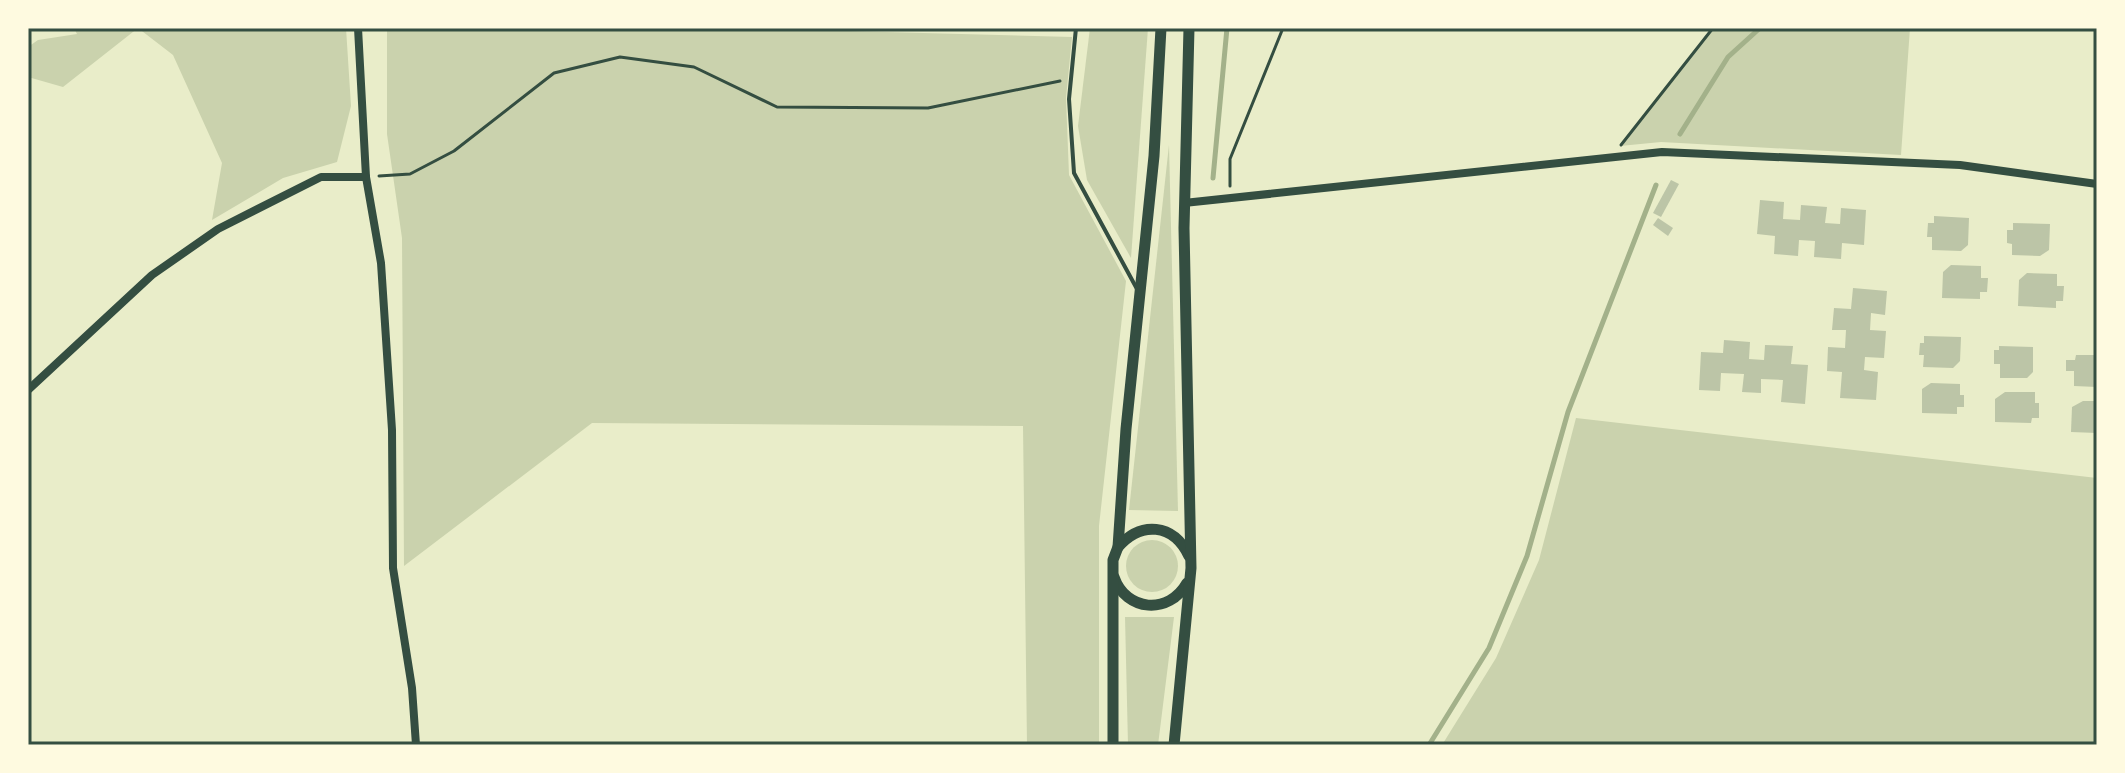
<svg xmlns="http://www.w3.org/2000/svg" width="2125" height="773" font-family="'IBM Plex Serif',serif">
<rect width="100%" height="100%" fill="#e9edc9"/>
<!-- green -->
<g fill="#cad2ad">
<path d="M74,28H346L351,106L337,162L283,178L212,220L222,163L173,55L138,28L63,87L28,77V47L38,40L77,34Z"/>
<path d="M387,28H736L1072,37L1066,98L1069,175L1126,281L1099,526V745H1027L1023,426L592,423L404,566L402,238L387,134Z"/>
<path d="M1090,28H1148L1131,258L1087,180L1078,126Z"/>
<path d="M1713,28H1910L1901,155L1661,142L1620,146Z"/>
<path d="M1169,145L1178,511L1129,510Z"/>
<path d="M1576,418L2097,478V745H1442L1496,658L1539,560Z"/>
<circle cx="1152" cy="566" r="26"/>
<path d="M1125,617H1174L1158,745H1128Z"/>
</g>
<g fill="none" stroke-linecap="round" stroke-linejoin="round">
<!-- stream -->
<g stroke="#a3b18a" stroke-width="5">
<path d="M1680,134L1728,57L1760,28"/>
<path d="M1213,178L1227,28"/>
<path d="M1429,745L1489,648L1527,556L1568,412L1656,185"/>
</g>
</g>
<!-- building -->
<g fill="#bcc5a7">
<path d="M1671,180L1679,184L1661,217L1653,213Z"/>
<path d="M1760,200L1784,202L1783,219L1800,220L1801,205L1827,207L1825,223L1840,224L1841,208L1866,210L1864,245L1842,243L1841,259L1814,257L1815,241L1799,240L1798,256L1774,254L1775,236L1757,234Z"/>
<path d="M1934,216L1969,218L1968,245L1961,251L1932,250V237H1927L1928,223H1934Z"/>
<path d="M1658,218L1673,228L1668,236L1653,225Z"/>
<path d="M2013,223L2050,224L2049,250L2040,256L2012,255V244L2007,243V230H2013Z"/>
<path d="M1951,265L1981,266V278H1988L1987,292H1980V299L1942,298L1943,272Z"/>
<path d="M2027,273L2057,274V286H2064L2063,301H2056V308L2018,306L2019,280Z"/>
<path d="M1853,288L1887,291L1885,315L1871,313L1870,330L1886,331L1884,358L1865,357L1864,370L1878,372L1876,400L1840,398L1842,372L1827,371L1828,347L1845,348L1846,330H1832L1834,308L1851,309Z"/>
<path d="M1924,336L1961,337L1960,361L1953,368L1923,367L1924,355H1919L1920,343H1924Z"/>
<path d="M1724,340L1750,342L1749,359L1764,360L1765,345L1793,346L1791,364L1808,365L1805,404L1781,402L1783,380L1761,379V393L1742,392L1744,374L1721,373L1720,391L1699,390L1701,352L1723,353Z"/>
<path d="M1999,346L2033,347V372L2027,378H2000V364H1994V350H1999Z"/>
<path d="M2076,355H2097V387L2074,386V371H2066V360H2075Z"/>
<path d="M1931,383L1960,384V395H1964V407H1957V414L1922,413V389Z"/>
<path d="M2005,392H2035V403H2039V418H2032L2031,423L1995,422V399Z"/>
<path d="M2083,401H2097V433L2071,432L2072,407Z"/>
</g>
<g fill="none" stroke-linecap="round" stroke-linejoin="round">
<!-- path -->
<g stroke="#344e41" stroke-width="3">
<path d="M1621,145L1713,28"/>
<path d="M379,176L410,174L454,151L554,73L620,57L694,67L777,107L928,108L1060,81"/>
<path d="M1230,186V159L1283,28"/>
</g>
<!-- service -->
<path stroke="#344e41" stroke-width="4" d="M1076,28L1069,99L1074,173L1137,289"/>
<!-- minor -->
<g stroke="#344e41" stroke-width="8">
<path d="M358,28L366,177L381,263L392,430L393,568L412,688L416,745"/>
<path d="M1184,203L1662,152L1960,165L2097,184"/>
<path d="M28,390L152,275L218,229L321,177H366"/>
</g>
<!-- secondary -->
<g stroke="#344e41" stroke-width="11">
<path d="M1118,547C1141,521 1173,523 1189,556"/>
<path d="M1114,577C1126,612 1169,615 1187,583"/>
<path d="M1113,745V560L1118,547L1126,429L1154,156L1161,28"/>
<path d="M1174,745L1191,568L1184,228L1189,28"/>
</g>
</g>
<!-- border -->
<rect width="2125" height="773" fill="none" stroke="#fefae0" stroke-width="60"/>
<rect x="30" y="30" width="2065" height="713" fill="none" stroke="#344e41" stroke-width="3"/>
</svg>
